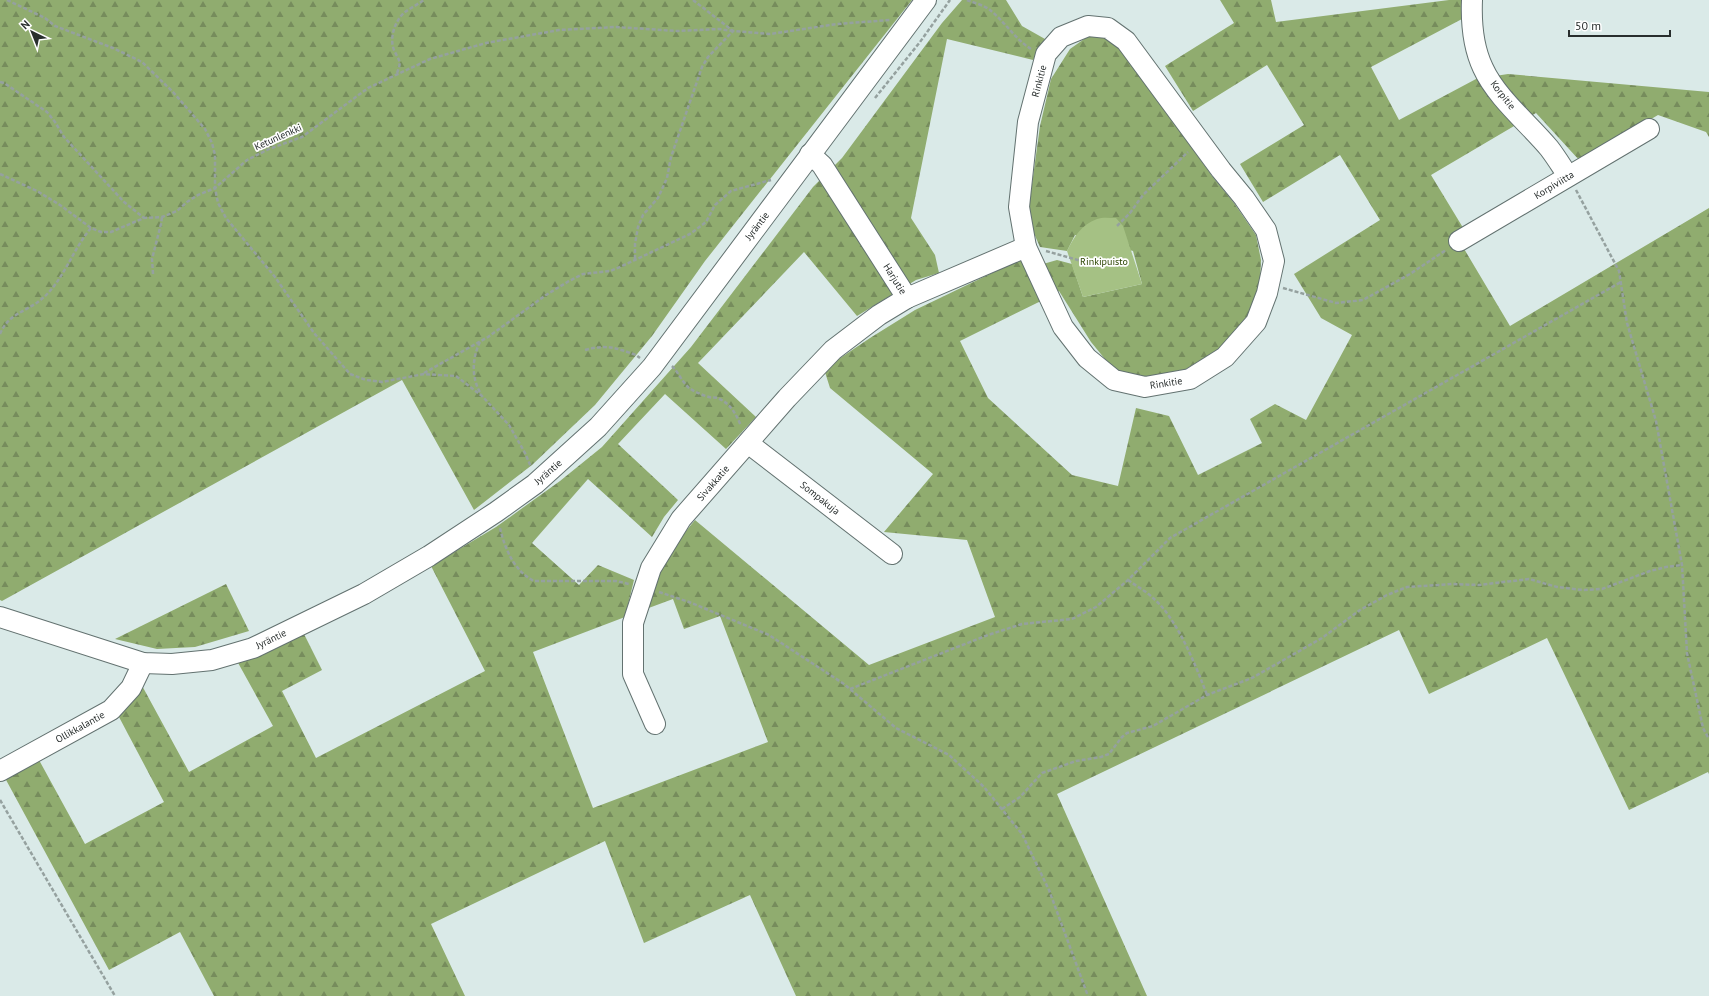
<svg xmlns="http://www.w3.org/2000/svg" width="1709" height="996" font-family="'PT Sans',sans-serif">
<defs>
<pattern id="forest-firs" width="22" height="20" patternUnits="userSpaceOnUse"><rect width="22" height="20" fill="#90ac6f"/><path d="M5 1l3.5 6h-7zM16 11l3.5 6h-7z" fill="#768c5c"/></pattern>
</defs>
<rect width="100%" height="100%" fill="#daeae8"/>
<!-- forest -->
<g fill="url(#forest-firs)">
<path d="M0,0H912L705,261L652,336L595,405L532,465L474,510L402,380L2,601L0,600Z"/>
<path d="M962,0H1006L1022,26L1045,39L1033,60L947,39L911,218L935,255L939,273L916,280L857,316L804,252L698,363L756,417L726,449L665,394L618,444L678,500L664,517L652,537L588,479L532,543L579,585L598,565L634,580L625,617L533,652L593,808L768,742L720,616L684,629L673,599L646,609L659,574L678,541L695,520L869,665L995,617L967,540L884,532L933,474L830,388L824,369L870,338L915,310L1023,258L1043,300L960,341L988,398L1072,475L1118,486L1136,408L1169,416L1198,475L1262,443L1250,419L1275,404L1306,420L1352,335L1321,318L1294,274L1380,220L1340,155L1263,202L1240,164L1304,125L1267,65L1193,111L1165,66L1234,23L1220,0H1271L1276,22L1449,0H1463L1462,19L1371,67L1399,120L1476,79L1508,74L1709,92V137L1706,132L1658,115L1580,161L1536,113L1431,175L1465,231L1457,237L1510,326L1709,208V774L1708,772L1629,810L1547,638L1429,694L1399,630L1057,794L1147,996H796L750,895L644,943L605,841L431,924L465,996H214L180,932L109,970L5,778L39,760L85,844L164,802L119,717L140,682L189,772L273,726L237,661L303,632L322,670L282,691L316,758L485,671L431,566L496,527L560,481L602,447L691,347L813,187L842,158L942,23Z"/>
<path d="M1103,36L1122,49L1212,176L1234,203L1256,235L1261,260L1260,288L1251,316L1220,348L1186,369L1146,379L1114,370L1091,342L1059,291L1055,293L1043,264L1057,260L1072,264L1083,297L1142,284L1133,251L1075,235L1067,251L1040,247L1032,229L1029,206L1040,126L1051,79L1070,49L1087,37Z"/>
<path d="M226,584L249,631L195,647L157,649L115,639Z"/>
</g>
<!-- park -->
<path fill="#a5c184" d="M1116,218L1123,226L1142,284L1083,297L1067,251C1074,237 1081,225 1097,219C1102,217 1110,218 1116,218Z"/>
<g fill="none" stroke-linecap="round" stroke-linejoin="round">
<defs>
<g id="minor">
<path d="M1472,0C1471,24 1473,47 1483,68C1496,97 1529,124 1549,148C1556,157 1562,167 1568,176"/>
<path d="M1088,26L1108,28L1126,41L1221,170L1244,198L1266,230L1274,261L1267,293L1256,322L1225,357L1190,379L1145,387L1114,380L1087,358L1063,327L1026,247L1019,207L1028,122L1046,54L1061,37Z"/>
<path d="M810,154L822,165L907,298"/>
<path d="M1459,241L1649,129"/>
<path d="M748,443L892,554"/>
<path d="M0,617L143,663L172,664L212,660L253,648L364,594L429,556L496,512L535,484L598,427L652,367L926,0"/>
<path d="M655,724L633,674V623L651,568L681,519L787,398L833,350L879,315L907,298L1026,247"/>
<path d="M0,771L111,710L131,688L143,663"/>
</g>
</defs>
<!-- minor casing -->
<use href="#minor" stroke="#637270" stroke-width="22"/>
<!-- path -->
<g stroke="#95a19f" stroke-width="2.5" stroke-dasharray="4 2" stroke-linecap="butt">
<path d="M7,0L45,18L55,26L113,48L142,62L173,92L205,129L212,143L215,155V188L218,203L226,218L275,277L314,333L350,374L366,380L382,382L424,374L456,376L482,396L509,425L525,453L531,467"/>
<path d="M693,0L733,31L770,34L837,24L890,20"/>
<path d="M967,0C974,3 984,5 990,10C1005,22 1015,39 1031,49"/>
<path d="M397,73C402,61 399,61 394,50C389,38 395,20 405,12C411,8 418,4 424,0"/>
<path d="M0,82L4,83L47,112L55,122L64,137L124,202L144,218"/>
<path d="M875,98L920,42L950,0"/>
<path d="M0,174L37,191L60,205L91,228L101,232H111L144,218L162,217L177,211L187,202L198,195L215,188L247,160L269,149L302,137L368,88L430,59L486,43L559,30L616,27L677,31L719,29L733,31"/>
<path d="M1576,190L1619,271L1627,323L1656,421L1682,565L1687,653L1703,728L1709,739"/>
<path d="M1117,226L1130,213L1143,195L1188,152"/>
<path d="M1046,251L1085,262L1095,267"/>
<path d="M635,259V244L638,227L643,215L658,198L667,178L671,157L702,67L708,57L733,31"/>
<path d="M153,274L152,259L161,224L162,217"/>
<path d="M1283,288L1336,303L1363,300L1410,274L1446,250"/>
<path d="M0,334C9,312 28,312 44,297C64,279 73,249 91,228"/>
<path d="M480,342C472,358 471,378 481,394"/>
<path d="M585,350C607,344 616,348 636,355L640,358"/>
<path d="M672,366C678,372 683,383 689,388C695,392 702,395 709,397C712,398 715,397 718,398C731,404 736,414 741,426"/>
<path d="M424,373L488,337L546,295L569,281L583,274L610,271L620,267L690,234L706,222L715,205L731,191L771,180"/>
<path d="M500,528C505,549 514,571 534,581H616L629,584"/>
<path d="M1128,580C1136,586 1146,591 1153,598C1177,618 1196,666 1207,695"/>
<path d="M659,592L689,602L769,635L844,684L896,728L949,755L984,787L1022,834L1049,890L1088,996"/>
<path d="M850,689L988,635L1022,624L1072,619L1096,607L1128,580L1170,538L1621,282"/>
<path d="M0,800L115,996"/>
<path d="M1002,809L1020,797L1042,773L1076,761L1101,757L1109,754L1122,737L1127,733L1153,726L1207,695L1252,678L1322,638L1360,610L1387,595L1407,587L1453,584L1479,585L1529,579L1557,587L1583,590L1602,589L1650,571L1666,567L1682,565"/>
</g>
<!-- minor -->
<use href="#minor" stroke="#fff" stroke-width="20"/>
</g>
<g text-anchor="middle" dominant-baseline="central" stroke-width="3.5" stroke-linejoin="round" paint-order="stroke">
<!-- street labels -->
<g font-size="10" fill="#282e2d" stroke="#fff">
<text transform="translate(1039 81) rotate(-75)">Rinkitie</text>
<text transform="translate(1503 95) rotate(52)">Korpitie</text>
<text transform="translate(278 137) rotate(-24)">Ketunlenkki</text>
<text transform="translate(1554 185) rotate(-31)">Korpiviitta</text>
<text transform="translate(757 226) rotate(-53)">Jyräntie</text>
<text transform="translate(895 279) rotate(58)">Harjutie</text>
<text transform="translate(1166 383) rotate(-9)">Rinkitie</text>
<text transform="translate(548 472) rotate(-41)">Jyräntie</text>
<text transform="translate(713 483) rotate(-49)">Sivakkatie</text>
<text transform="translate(820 498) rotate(38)">Sompakuja</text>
<text transform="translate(271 639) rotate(-26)">Jyräntie</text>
<text transform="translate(80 727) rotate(-29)">Ollikkalantie</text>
</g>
<!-- park labels -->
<g font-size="10" fill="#2b4400" stroke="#fff">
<text x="1104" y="261">Rinkipuisto</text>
</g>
</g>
<!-- north arrow -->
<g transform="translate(32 32) rotate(317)" stroke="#ffffff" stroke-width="3" paint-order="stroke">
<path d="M0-3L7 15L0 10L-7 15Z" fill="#282e2d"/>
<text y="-6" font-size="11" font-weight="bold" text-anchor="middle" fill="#282e2d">N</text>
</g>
<!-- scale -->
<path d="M1569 30v6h101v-6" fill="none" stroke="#282e2d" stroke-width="2"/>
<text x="1575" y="30" font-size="12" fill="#282e2d" stroke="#ffffff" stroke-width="3" paint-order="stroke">50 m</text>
</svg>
